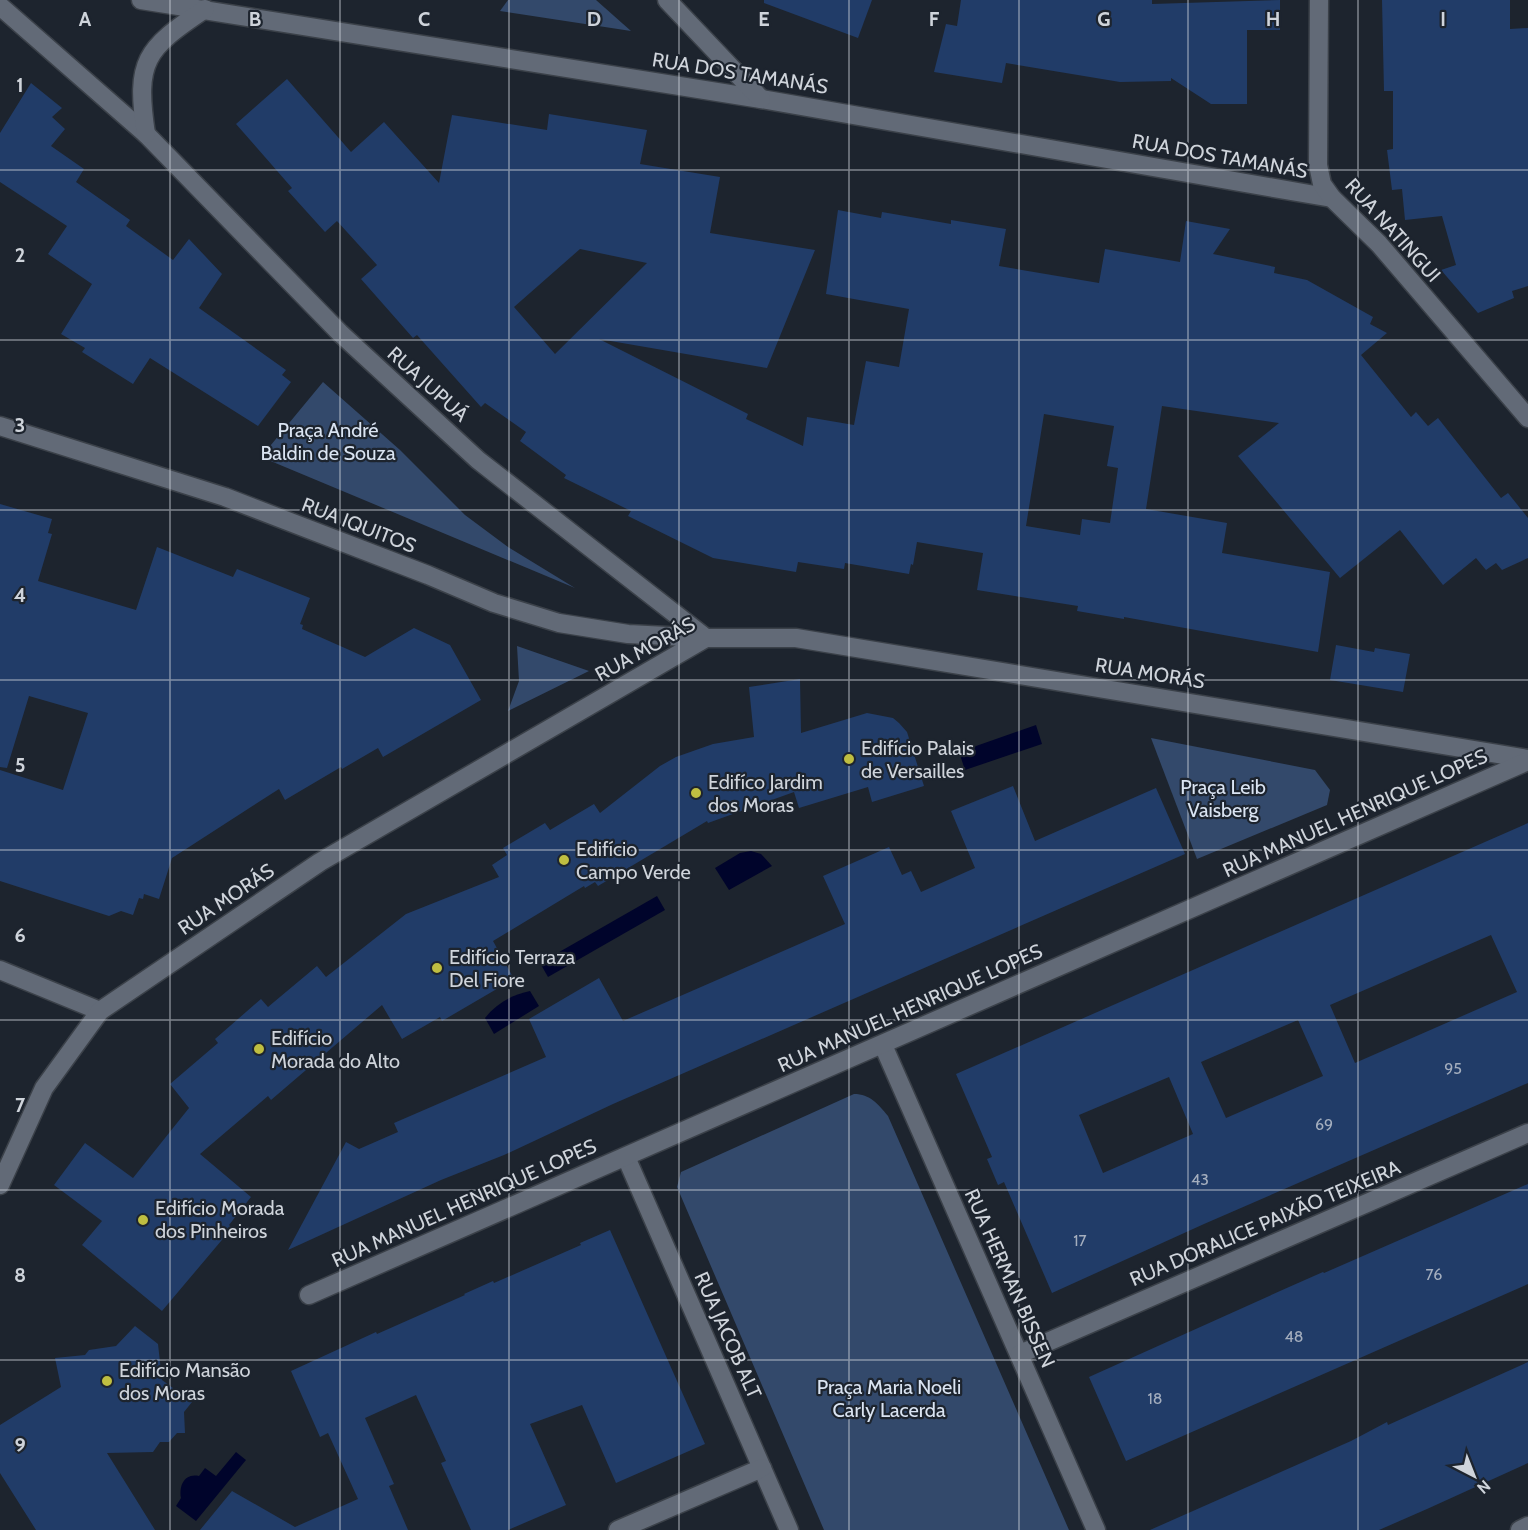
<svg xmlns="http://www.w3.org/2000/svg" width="1528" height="1530" font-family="Cabin,sans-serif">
<rect width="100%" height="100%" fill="#1d242e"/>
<!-- green -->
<g fill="#33496b">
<path d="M508,0H596L631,31L500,11Z"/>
<path d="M323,382L400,450L465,515L508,547L575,588L261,457Z"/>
<path d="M517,646L589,671L508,711L519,681Z"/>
<path d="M1151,738L1315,770L1330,790L1327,805L1197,859Z"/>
<path d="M854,1094C870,1094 878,1104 888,1116L1069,1530H824L677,1187L681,1172Z"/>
</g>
<!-- water -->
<g fill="#00042b">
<path d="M1036,725L1042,744L965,770L959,752Z"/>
<path d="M751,851L761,854L772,866L729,890L715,868L740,853Z"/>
<path d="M657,896L665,910L548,977L540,963Z"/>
<path d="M530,991L539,1006L494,1034L485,1018C496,1004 511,995 530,991Z"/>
<path d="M236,1452L246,1460L196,1521L176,1506L181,1498C179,1486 184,1473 199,1476L205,1468L216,1476Z"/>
</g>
<!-- building -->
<g fill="#213c68" fill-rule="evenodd">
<path d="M764,0H872L858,38L764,3Z"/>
<path d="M961,0H1152V4L1280,0V30H1247V104H1211L1171,78V81L1120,82L1006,63L1002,83L934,72L946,24L957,26Z"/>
<path d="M1382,0H1510V29L1528,28V286L1512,291L1514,298L1478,313L1441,270L1456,265L1442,216L1405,220L1402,189L1392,190L1387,150L1393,149V91H1384Z"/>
<path d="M287,79L351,152L384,122L439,183L452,115L547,130L549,114L647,130L640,164L720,177L710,233L815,250L767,368L599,339L748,414L746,419L803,446L807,417L854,425L866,361L899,367L909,309L826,294L838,210L881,218L882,212L951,224V220L1006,229L999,266L1099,283L1105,249L1180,262L1186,221L1230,229L1213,254L1275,267L1274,273L1307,280L1373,317L1370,324L1387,333L1361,355L1411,417L1416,412L1428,426L1438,418L1501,498L1508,493L1528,518V558L1502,570L1496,563L1486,570L1476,558L1443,585L1400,530L1340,578L1238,456L1279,423L1162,406L1146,509L1227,523L1222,553L1330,572L1318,652L1124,617V619L1077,611L1078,606L977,590L983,553L917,542L913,565L911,564L909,574L845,563L844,569L798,562L796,572L713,558L628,516L631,511L564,478L566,475L520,441L526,432L485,403L481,407L417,335L413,338L361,279L377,265L337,221L325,232L288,191L292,188L236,124ZM580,249L647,263L555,354L514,307ZM1044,414L1114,426L1107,466L1118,468L1110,523L1082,519L1080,535L1026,526Z"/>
<path d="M31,83L62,108L52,117L65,129L51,146L84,169L76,182L130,220L126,226L173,260L189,239L222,274L199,308L286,370L282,375L291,382L258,426L150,358L133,384L82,352L85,348L61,334L92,284L48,254L67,226L0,182V133Z"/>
<path d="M0,504L52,519L48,533L52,534L38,581L136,610L157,547L233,577L237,569L310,598L300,624L303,625L302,629L365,657L414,628L450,645L481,700L383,757L378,748L342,769L341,767L285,800L279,789L172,858L159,899L144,894L143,899L139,898L133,915L121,911L109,916L0,881V770L63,790L88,713L29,696L7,768L0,767Z"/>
<path d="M1336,645L1374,652L1375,648L1410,654L1403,692L1330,680Z"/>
<path d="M800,679L801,733L867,713L893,718L899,723L907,732L924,786L872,802L868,787L799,808L794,792L708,823L707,821L598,886L595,882L585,888L584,886L493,941L514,979L442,1021L440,1017L402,1039L382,1005L271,1100L268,1096L200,1154L251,1197L229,1225L232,1228L162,1311L82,1245L102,1221L54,1185L85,1143L133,1178L189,1108L170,1084L218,1043L215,1039L261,999L268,1007L317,966L326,977L406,914L499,877L492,865L507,855L503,848L545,823L550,830L594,804L600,813L660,766L676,757L713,744L754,737L749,687Z"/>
<path d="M1013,786L1035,841L1156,788L1185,854L613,1104L504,1155L441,1180L288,1250L346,1142L359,1149L398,1132L394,1123L546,1057L529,1019L599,978L623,1021L845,924L823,876L889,847L902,875L911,871L921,892L975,868L951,811Z"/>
<path d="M1528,823V1083L1204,1224L1052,1293L1004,1182L998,1185L987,1159L992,1157L956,1074ZM1491,935L1517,992L1355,1063L1330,1005ZM1298,1020L1323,1076L1226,1118L1201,1062ZM1169,1077L1193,1134L1103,1173L1079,1115Z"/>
<path d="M1528,1184V1284L1126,1461L1089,1377L1289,1287L1323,1272L1324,1273Z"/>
<path d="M610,1230L705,1444L616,1483L582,1405L530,1424L566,1505L508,1530H471L441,1463L446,1461L416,1395L365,1418L394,1484L389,1486L408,1530H200L232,1491L295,1527L358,1499L328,1433L320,1437L291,1371L376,1332L377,1334L465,1295L464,1294L493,1281L494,1283L581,1245L580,1243Z"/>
<path d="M135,1326L158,1344L162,1380L192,1402L184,1412L185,1433H177L169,1442H160L153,1452L107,1453L155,1530H36L0,1473V1425L61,1387L55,1358L85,1355L89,1350L116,1346Z"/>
<path d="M1528,1362V1463L1427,1509L1379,1530H1150L1351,1441L1387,1422L1388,1425Z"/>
</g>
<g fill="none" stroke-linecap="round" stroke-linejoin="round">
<defs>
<g id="street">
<path d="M141,0L761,99L1332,198"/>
<path d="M667,0L761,99"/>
<path d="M0,6L146,134L340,333L478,460L706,638"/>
<path d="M146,134C135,61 145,49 205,9"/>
<path d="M0,426L225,497L428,575L494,603L559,623L628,634L706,638"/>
<path d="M0,970L100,1011"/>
<path d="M883,1045L1096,1530"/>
<path d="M626,1157L789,1530"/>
<path d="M0,1185L44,1088L100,1011L320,862L706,638H796L1528,759"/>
<path d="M309,1295L1528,761"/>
<path d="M1020,1354L1528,1133"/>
<path d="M618,1530L762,1468"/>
<path d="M1520,1530L1528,1526"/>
</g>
<path id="secondary" d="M1319,0L1318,165L1322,184L1332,198L1379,244L1528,418"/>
</defs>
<!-- street casing -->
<use href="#street" stroke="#3b4149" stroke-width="21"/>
<!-- secondary casing -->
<use href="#secondary" stroke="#3b4149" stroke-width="21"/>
<!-- street -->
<use href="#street" stroke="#626a77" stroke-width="18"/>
<!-- secondary -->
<use href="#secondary" stroke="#626a77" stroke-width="18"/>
</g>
<!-- grid -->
<path fill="none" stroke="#cfd4db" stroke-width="1.5" stroke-opacity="0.55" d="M170,0V1530M340,0V1530M509,0V1530M679,0V1530M849,0V1530M1019,0V1530M1188,0V1530M1358,0V1530M0,170H1528M0,340H1528M0,510H1528M0,680H1528M0,850H1528M0,1020H1528M0,1190H1528M0,1360H1528"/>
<!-- markers -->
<g fill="#bfbe41" stroke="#1d242e" stroke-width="2">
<circle cx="849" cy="759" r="6"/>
<circle cx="696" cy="793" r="6"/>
<circle cx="564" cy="860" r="6"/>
<circle cx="437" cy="968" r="6"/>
<circle cx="259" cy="1049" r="6"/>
<circle cx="143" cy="1220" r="6"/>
<circle cx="107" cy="1381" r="6"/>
</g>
<g text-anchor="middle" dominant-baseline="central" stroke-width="4.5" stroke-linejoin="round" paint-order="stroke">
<!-- number labels -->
<g font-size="16" fill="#a4aebe">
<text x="1453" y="1068">95</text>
<text x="1324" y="1124">69</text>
<text x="1200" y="1179">43</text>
<text x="1080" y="1240">17</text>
<text x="1434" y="1274">76</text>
<text x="1294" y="1336">48</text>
<text x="1155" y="1398">18</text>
</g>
<!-- street labels -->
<g font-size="20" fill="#cfd4db" stroke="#1d242e">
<text transform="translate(740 73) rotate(9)">RUA DOS TAMANÁS</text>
<text transform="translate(1220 156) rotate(10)">RUA DOS TAMANÁS</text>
<text transform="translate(1393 230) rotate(48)">RUA NATINGUI</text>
<text transform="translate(428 384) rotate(42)">RUA JUPUÁ</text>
<text transform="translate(359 525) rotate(21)">RUA IQUITOS</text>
<text transform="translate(645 649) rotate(-29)">RUA MORÁS</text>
<text transform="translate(1150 673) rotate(9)">RUA MORÁS</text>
<text transform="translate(1355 813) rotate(-24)">RUA MANUEL HENRIQUE LOPES</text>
<text transform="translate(226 899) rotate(-34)">RUA MORÁS</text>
<text transform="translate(910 1008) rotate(-24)">RUA MANUEL HENRIQUE LOPES</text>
<text transform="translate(464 1203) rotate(-24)">RUA MANUEL HENRIQUE LOPES</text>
<text transform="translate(1265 1223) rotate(-23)">RUA DORALICE PAIXÃO TEIXEIRA</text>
<text transform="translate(1010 1278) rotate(66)">RUA HERMAN BISSEN</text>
<text transform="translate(728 1335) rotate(66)">RUA JACOB ALT</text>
</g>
<!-- park labels -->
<g font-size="20" fill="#dae4f2" stroke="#1d242e">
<text x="328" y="430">Praça André<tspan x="328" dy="23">Baldin de Souza</tspan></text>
<text x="1223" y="787">Praça Leib<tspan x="1223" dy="23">Vaisberg</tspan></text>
<text x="889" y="1387">Praça Maria Noeli<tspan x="889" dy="23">Carly Lacerda</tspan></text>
</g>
<!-- poi labels -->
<g font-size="20" fill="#cfd4db" stroke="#1d242e" text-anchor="start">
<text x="861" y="748">Edifício Palais<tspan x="861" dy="23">de Versailles</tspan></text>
<text x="708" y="782">Edifíco Jardim<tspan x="708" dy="23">dos Moras</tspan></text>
<text x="576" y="849">Edifício<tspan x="576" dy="23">Campo Verde</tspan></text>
<text x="449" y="957">Edifício Terraza<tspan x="449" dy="23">Del Fiore</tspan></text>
<text x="271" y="1038">Edifício<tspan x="271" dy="23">Morada do Alto</tspan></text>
<text x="155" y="1208">Edifício Morada<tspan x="155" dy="23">dos Pinheiros</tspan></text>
<text x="119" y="1370">Edifício Mansão<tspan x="119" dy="23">dos Moras</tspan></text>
</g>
</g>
<g font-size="20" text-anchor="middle" font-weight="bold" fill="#cfd4db" stroke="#1d242e" stroke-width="4.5" stroke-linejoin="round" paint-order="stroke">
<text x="85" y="26">A</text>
<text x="255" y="26">B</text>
<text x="424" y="26">C</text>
<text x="594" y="26">D</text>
<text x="764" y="26">E</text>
<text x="934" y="26">F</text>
<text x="1104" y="26">G</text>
<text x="1273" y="26">H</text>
<text x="1443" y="26">I</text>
<text x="20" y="92">1</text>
<text x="20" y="262">2</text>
<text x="20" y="432">3</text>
<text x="20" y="602">4</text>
<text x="20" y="772">5</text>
<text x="20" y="942">6</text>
<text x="20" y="1112">7</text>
<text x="20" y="1282">8</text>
<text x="20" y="1452">9</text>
</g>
<!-- north arrow -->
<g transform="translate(1474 1476) rotate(138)" stroke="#1d242e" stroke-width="4.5" paint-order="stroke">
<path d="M0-4.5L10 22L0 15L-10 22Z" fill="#cfd4db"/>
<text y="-9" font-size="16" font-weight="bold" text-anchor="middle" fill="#cfd4db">N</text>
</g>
</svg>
